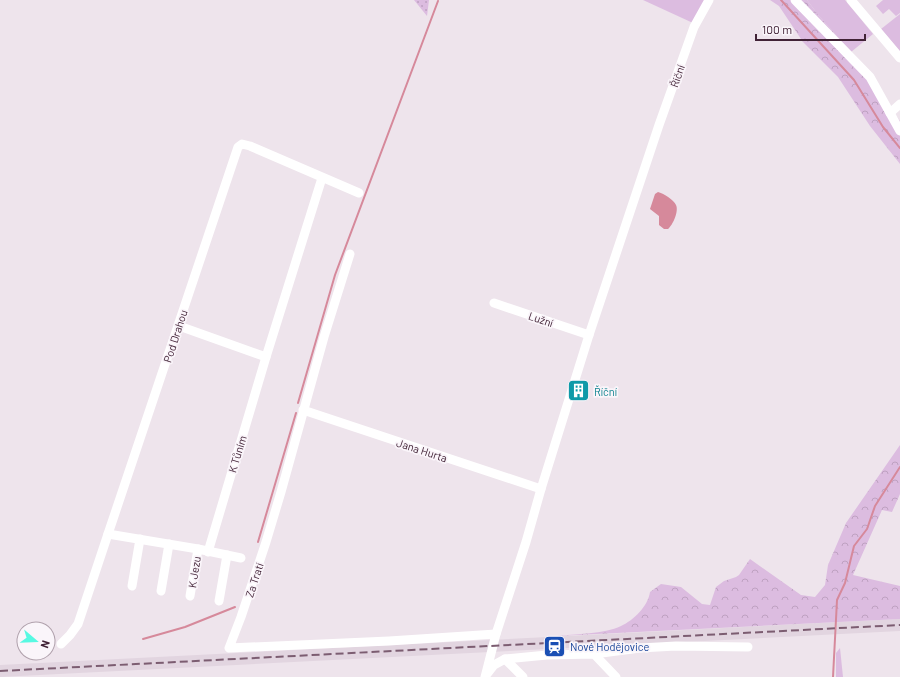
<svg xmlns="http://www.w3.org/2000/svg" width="900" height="677" font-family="Barlow,sans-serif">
<defs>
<pattern id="forest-crowns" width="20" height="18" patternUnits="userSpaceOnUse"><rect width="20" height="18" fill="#dcbce0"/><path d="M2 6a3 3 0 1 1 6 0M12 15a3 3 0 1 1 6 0" fill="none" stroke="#bea1c1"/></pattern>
<pattern id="park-dots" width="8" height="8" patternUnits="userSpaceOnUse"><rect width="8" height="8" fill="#dcbce0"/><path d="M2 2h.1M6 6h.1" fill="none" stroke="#bea1c1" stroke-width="1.8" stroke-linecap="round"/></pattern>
</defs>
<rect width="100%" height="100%" fill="#eee4ec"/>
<!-- built -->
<path fill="#e2d5e0" d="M900,619V631L0,677V665Z"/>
<!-- green -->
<g fill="#dcbce0">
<path d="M643,0H705L693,23Z"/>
<path d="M807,0H845L873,34L851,52L819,16Z"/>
<path d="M883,0H900V13L896,16L889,9L883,14L876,6Z"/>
<path d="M900,14V52L881,29Z"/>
<path d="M840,648L843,677H836V653Z"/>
</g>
<!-- forest -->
<g fill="url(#forest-crowns)">
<path d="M770,0H807L819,16L851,52L900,121V164L870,126L838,77L803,42L779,6Z"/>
<path d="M900,445V494L892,512L882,510L853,575L900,586V619L556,636C575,634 604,634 621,626C634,620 648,606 650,592L661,584L681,587L702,604L710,605L716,587L724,581L736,577L739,575L750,559L801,595L815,597L825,585L828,565L846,523Z"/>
</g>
<!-- park -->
<path fill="url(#park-dots)" d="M414,0H429L427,16Z"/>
<!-- water -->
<path fill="#d6899b" d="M658,192C663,193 674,200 676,205C679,211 673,225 668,229H664L659,225V216L650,209L655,194Z"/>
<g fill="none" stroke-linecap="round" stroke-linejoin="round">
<!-- stream -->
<g stroke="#d6899b" stroke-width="2">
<path d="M781,0L854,80L883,127L900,148"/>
<path d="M298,403L335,275L438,1"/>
<path d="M258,542L296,413"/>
<path d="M143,639L185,627L235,607"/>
<path d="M833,677L837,600L845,583L854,546L867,529L875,506L900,467"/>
</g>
<!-- street -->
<g stroke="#fff" stroke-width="9">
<path d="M795,0L870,77L900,131"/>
<path d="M851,0L900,58"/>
<path d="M890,113L900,104"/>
<path d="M350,254L324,337L281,492L266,542L241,617L229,648L389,641L496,634"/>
<path d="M494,303L589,335"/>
<path d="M179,326L266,357"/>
<path d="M303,410L541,489"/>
<path d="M108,534L198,549L241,558"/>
<path d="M208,552L266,357L322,178"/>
<path d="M132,586L140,539"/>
<path d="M161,591L169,544"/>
<path d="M190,596L198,549"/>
<path d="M219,601L227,555"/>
<path d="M61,644L70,635L78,624L108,534L238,147L242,144L250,146L359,193"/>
<path d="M594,654L640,648L676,646L748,647"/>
<path d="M505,659L523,677"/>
<path d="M487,674L494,665L505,659L547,655L594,654L616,677"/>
<path d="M485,677L496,634L526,542L541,489L589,335L659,125L694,27L709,0"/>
</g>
<!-- rail -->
<path stroke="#7c5d71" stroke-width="2" stroke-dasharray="8 4" stroke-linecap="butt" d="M0,671L900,625"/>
</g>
<!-- icons -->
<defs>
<symbol id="building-square" viewBox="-11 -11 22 22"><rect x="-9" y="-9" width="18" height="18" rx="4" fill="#0f9aa8" stroke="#faf5fa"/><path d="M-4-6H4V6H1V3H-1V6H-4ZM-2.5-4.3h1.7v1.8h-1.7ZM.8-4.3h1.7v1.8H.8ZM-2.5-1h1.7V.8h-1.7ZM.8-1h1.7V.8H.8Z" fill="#fff"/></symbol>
<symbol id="station-square" viewBox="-11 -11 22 22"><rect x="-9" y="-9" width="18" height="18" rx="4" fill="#1a4fb4" stroke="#faf5fa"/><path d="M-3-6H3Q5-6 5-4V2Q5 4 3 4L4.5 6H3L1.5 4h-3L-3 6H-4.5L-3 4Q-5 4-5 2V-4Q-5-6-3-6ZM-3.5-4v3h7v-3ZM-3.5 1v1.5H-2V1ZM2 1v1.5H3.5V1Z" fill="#fff"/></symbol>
</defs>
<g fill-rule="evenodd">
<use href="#building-square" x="566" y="378" width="25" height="25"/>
<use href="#station-square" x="542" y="634" width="25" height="25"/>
</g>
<g text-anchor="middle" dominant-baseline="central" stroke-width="3.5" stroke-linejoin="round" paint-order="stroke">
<!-- street labels -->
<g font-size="11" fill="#412236" stroke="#faf5fa">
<text transform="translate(677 76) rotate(-71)">Říční</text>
<text transform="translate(541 319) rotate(19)">Lužní</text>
<text transform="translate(175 336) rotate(-72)">Pod Drahou</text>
<text transform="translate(422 450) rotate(18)">Jana Hurta</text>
<text transform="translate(237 454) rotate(-73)">K Tůním</text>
<text transform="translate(194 572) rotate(-81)">K Jezu</text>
<text transform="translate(254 580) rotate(-72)">Za Tratí</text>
</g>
<!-- culture labels -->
<g font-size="11" fill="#0d838f" stroke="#faf5fa" text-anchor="start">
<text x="594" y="391">Říční</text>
</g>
<!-- transit labels -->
<g font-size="11" fill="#164399" stroke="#faf5fa" text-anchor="start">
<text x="570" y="646">Nové Hodějovice</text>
</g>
</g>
<!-- north arrow -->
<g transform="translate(36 641) rotate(109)"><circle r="19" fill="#faf5fa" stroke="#b0a1ac"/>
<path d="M0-3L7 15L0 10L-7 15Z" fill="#57f9e2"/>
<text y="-6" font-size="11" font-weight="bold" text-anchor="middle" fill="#412236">N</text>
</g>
<!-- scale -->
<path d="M756 34v6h109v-6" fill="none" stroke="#412236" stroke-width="2"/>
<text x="762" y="34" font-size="12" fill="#412236" stroke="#faf5fa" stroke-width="3" paint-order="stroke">100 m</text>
</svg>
